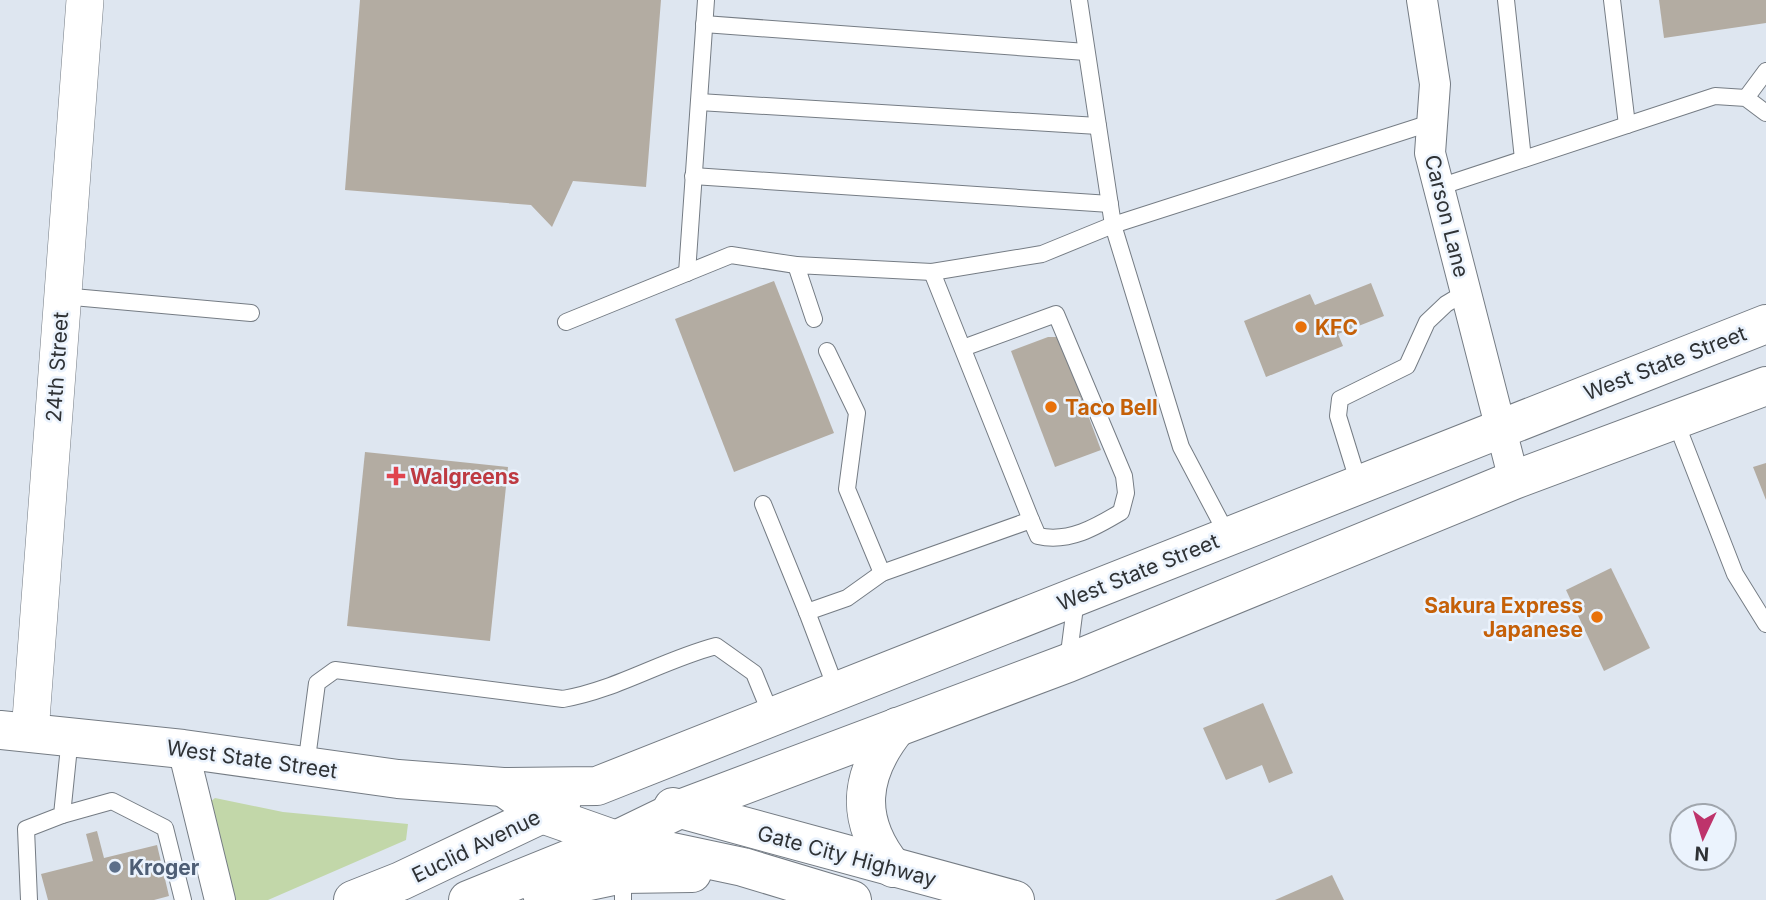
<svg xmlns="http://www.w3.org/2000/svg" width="1766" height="900" font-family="Inter,sans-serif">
<rect width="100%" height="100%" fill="#dee6f0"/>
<!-- green -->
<path fill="#c2d7a9" d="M215,798L283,812L408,824L406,840L268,900H229L210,802Z"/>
<!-- building -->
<g fill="#b3aca2">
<path d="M360,0H661L646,187L573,181L552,227L531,205L345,190Z"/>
<path d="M1659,0H1766V23L1664,38Z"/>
<path d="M774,281L834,433L734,472L675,319Z"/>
<path d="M1371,283L1384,316L1338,334L1343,346L1266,377L1244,321L1310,294L1315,305Z"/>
<path d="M1048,337H1059L1101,450L1055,467L1011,351Z"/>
<path d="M365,452L508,467L490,641L347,626Z"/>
<path d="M1766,463V500L1753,467Z"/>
<path d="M1611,568L1650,648L1604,671L1566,590Z"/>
<path d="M1263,703L1293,773L1269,783L1262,765L1226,780L1203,728Z"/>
<path d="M97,831L104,858L157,845L169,896L154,900H48L41,874L93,861L86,834Z"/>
<path d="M1332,875L1344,900H1275Z"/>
</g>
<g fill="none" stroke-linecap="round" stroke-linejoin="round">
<defs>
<g id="service">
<path d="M1079,0L1113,225L1181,447L1228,536"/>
<path d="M1506,0L1523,159"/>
<path d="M1612,0L1627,125"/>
<path d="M704,24L1086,52"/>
<path d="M1746,98L1766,71"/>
<path d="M699,102L1098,126"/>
<path d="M693,176L1110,204"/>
<path d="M1439,187L1715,96L1746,98L1766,113"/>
<path d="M687,273L706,0"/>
<path d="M62,296L251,313"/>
<path d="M814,319L796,265L932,272L1042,254L1113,225L1430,123"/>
<path d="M566,322L731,255L796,265"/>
<path d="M963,348L1056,314L1124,476L1126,493L1121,512C1096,527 1069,543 1038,536L1031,520"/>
<path d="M827,351L857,413L847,489L882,573L1031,520L932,272"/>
<path d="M1675,420L1735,574L1766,624"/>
<path d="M1359,484L1338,416L1340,399L1407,366L1427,322L1446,304L1466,292"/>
<path d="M763,504L807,612L847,598L882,573"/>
<path d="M807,612L837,691"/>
<path d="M1068,661L1076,599"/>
<path d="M306,766L317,683L335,670L563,699C616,690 663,660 716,646L754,673L772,717"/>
<path d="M62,815L112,801L165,828L183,900"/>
<path d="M623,874V900"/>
<path d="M29,900L26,829L62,815L70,737"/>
</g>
<g id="minor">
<path d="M1422,0L1435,84L1430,153L1514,480"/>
<path d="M183,749L220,900"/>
</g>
<path id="tertiary" d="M30,733L85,0"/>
<g id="primary">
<path d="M0,730L183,749L398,779L503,787L597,786L1766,324"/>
<path d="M503,787L542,814L616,840L743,867L852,900"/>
<path d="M673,807L1015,900"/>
<path d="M893,868C854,820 859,774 897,727"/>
<path d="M541,891L623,874L692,873"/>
<path d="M353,900L401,881L561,805"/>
<path d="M468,900L616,840L680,809L1068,663L1514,480L1766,386"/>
</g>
</defs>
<!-- service casing -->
<use href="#service" stroke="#757c84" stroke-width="18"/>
<!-- minor casing -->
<use href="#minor" stroke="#757c84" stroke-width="32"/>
<!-- tertiary casing -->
<use href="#tertiary" stroke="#757c84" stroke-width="38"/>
<!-- primary casing -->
<use href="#primary" stroke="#757c84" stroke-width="40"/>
<!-- service -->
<use href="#service" stroke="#fff" stroke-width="16"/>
<!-- minor -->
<use href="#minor" stroke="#fff" stroke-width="30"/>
<!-- tertiary -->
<use href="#tertiary" stroke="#fff" stroke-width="37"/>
<!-- primary -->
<use href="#primary" stroke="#fff" stroke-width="38"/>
</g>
<!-- markers -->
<g fill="#e8710a" stroke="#ebf3fd" stroke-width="2.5">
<circle cx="1301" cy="327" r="7"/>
<circle cx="1051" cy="407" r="7"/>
<circle cx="1597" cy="617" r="7"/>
</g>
<path fill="#e0444e" stroke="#ebf3fd" stroke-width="2.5" d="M392.5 465.5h7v7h7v7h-7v7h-7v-7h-7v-7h7z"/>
<circle fill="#5c6f8a" stroke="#ebf3fd" stroke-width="2.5" cx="115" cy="867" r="7"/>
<g text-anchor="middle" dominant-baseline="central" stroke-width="5" stroke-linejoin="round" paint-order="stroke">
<!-- street labels -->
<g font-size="21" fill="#2f3235" stroke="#ebf3fd">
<text transform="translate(1447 216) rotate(76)">Carson Lane</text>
<text transform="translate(1665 363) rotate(-21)">West State Street</text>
<text transform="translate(57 367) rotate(-86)">24th Street</text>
<text transform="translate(1138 572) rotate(-22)">West State Street</text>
<text transform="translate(252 759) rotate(8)">West State Street</text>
<text transform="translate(476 846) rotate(-26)">Euclid Avenue</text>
<text transform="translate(847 856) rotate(15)">Gate City Highway</text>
</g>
<!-- food labels -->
<g font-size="21" font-weight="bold" fill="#c56008" stroke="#ebf3fd" text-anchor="start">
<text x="1315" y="327">KFC</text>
<text x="1065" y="407">Taco Bell</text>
<text x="1583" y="605" text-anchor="end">Sakura Express<tspan x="1583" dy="24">Japanese</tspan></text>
</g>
<!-- health labels -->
<g font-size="21" font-weight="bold" fill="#be3a42" stroke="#ebf3fd" text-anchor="start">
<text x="410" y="476">Walgreens</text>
</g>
<!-- service labels -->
<g font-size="21" font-weight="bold" fill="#4e5e75" stroke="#ebf3fd" text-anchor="start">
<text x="129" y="867">Kroger</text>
</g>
</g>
<!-- north arrow -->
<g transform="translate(1703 837) rotate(184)"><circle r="33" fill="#ebf3fd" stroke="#a0a6ad" stroke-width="2"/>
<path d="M0-5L12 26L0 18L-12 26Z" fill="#be336b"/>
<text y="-10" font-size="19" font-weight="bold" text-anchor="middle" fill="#2f3235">N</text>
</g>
</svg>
